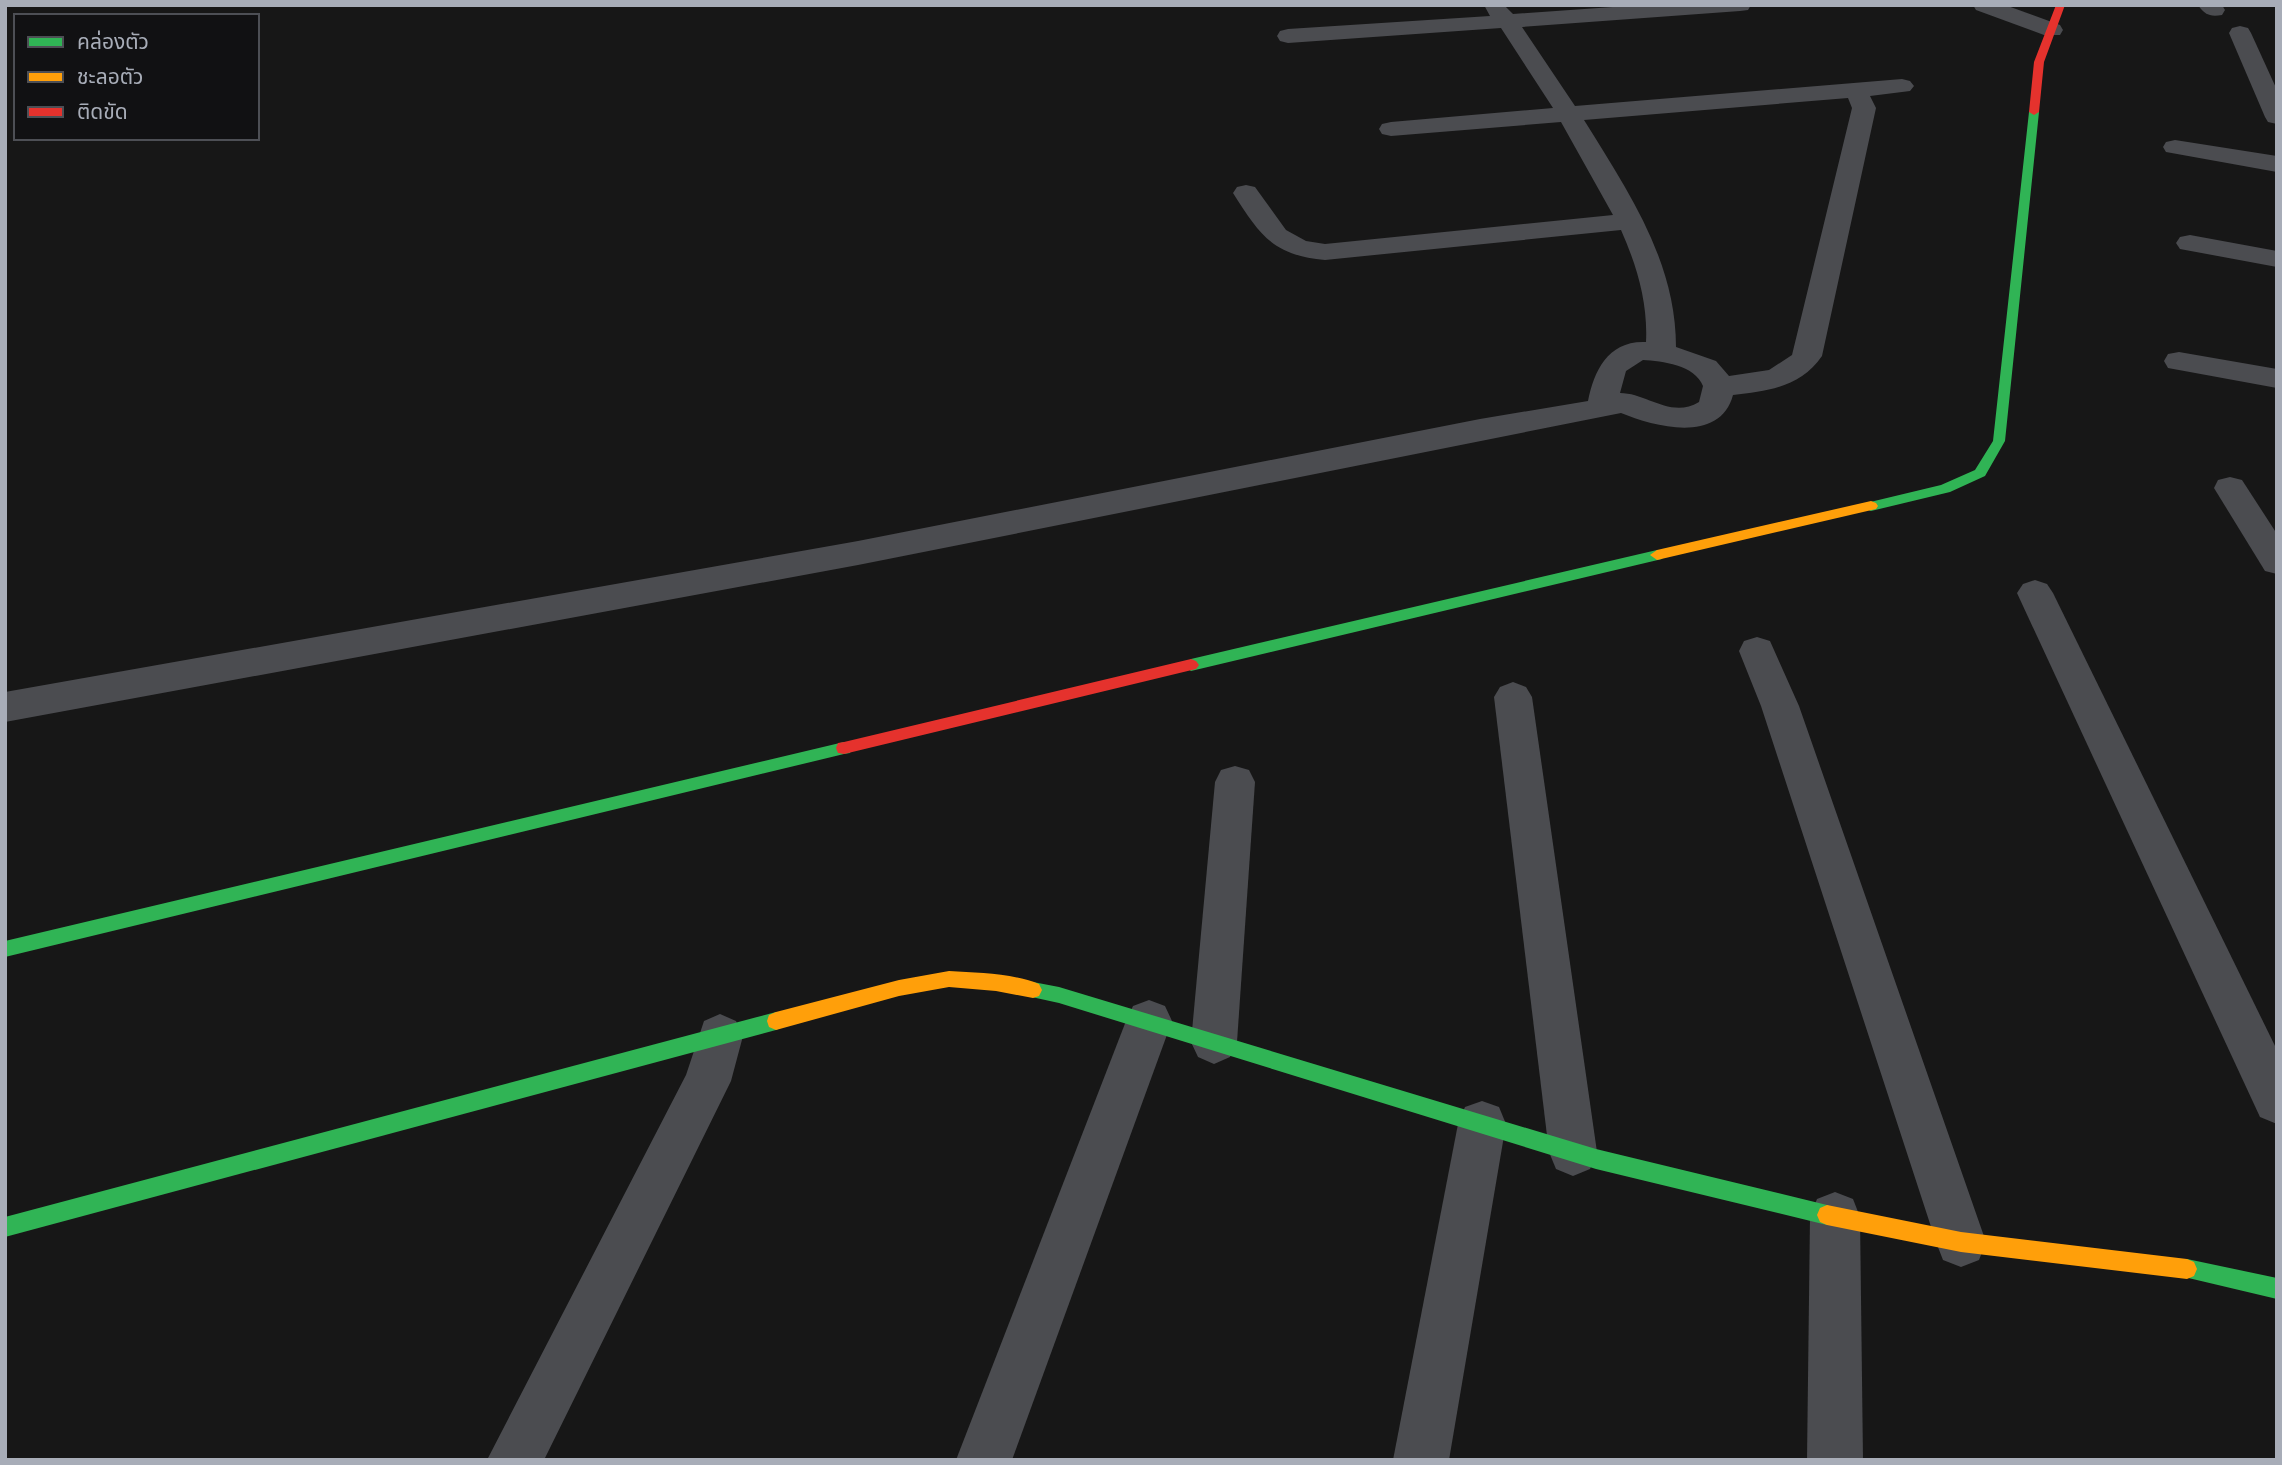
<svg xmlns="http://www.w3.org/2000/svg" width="2282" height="1465" font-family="'PT Sans','Noto Sans Thai',sans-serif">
<rect width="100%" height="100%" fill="#171717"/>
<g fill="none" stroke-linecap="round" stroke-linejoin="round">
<!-- street -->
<g fill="#4b4c50" fill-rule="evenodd">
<path d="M1484,5H1504L1513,14L1641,5H1751L1748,10L1740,11L1522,27L1575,106L1902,79L1910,81L1914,86L1910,91L1870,96L1876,108L1822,356C1801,387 1768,391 1733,395C1720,444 1655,427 1621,413L858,565L5,722V692L858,541L1480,419L1588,401C1594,370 1609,340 1646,342C1648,303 1637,266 1621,230L1325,260C1272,255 1260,235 1233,193L1237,187L1246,185L1255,187L1286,230L1306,241L1325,244L1613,215L1561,122L1391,136L1382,134L1379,129L1382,124L1391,122L1553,108L1501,28L1288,43L1280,41L1277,36L1280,31L1288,29L1490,16ZM1848,98L1852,108L1792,355L1769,370L1729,376L1716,361L1676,347C1676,261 1628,191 1584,120ZM1643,360C1662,361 1695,365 1703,386L1699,402C1671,419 1647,393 1620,393L1626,371Z"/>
<path d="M1973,5H2005L2060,25L2063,30L2060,35H2044L1976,10Z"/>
<path d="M2198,5H2222L2225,10L2222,15C2210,17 2205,15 2198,5Z"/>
<path d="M2240,26L2248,28L2251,33L2277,90V124L2268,122L2265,117L2229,33L2232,28Z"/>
<path d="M2175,140L2277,156V172L2166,152L2163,147L2166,142Z"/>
<path d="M2190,235L2277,251V267L2180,249L2176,243L2180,237Z"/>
<path d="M2179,352L2277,369V388L2168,368L2164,361L2168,354Z"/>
<path d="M2230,477L2242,480L2277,534V574L2265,571L2214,488L2218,480Z"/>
<path d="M2035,580L2047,584L2053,593L2277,1050V1124L2260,1117L2017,593L2023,584Z"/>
<path d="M1757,637L1770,641L1799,706L1986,1242L1979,1260L1961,1267L1943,1260L1936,1242L1761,706L1739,651L1744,641Z"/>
<path d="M1513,682L1526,687L1532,697L1597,1152L1590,1169L1573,1176L1556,1169L1549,1152L1494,697L1500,687Z"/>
<path d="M1235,766L1249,770L1255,782L1237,1042L1230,1057L1214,1064L1198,1057L1191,1042L1215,782L1221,770Z"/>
<path d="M1149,1000L1165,1006L1172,1021L1012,1460H956L1126,1021L1133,1006Z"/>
<path d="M720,1014L736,1021L743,1036L731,1081L544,1460H487L686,1075L704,1021Z"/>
<path d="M1482,1101L1499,1107L1506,1124L1449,1460H1393L1458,1124L1465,1107Z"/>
<path d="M1835,1192L1853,1199L1860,1217L1863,1460H1807L1810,1217L1817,1199Z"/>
</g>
<!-- fast -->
<g fill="#30b455" fill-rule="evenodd">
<path d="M2034,109L2039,112L2005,441L1985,476L1950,492L1871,511L1866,509L1864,506L1866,503L1941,485L1975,470L1993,441L2029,112Z"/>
<path d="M1657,550L1662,551L1664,555L1662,559L1191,671L1183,665L1191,659Z"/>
<path d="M844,742L850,743L852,748L850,753L844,754L5,957V941Z"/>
<path d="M1033,982L1059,987L1596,1149L1827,1205L1834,1208L1837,1215L1834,1222L1827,1225L1596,1169L1059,1003L1027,996L1024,990L1027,984Z"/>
<path d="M776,1012L783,1015L785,1021L783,1027L776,1030L5,1237V1217Z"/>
<path d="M2187,1259L2277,1278V1299L2180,1276L2177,1269L2180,1262Z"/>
</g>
<!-- slow -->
<g fill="#ff9f0a" fill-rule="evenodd">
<path d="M1871,501L1876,503L1878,506L1876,509L1657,560L1650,555L1657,550Z"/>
<path d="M949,971C979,973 1011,973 1039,984L1042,990L1039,996L1033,998L996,991L949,987L899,996L776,1030L769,1027L767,1021L769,1015L776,1012L899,980Z"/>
<path d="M1827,1205L1961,1232L2187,1259L2194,1262L2197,1269L2194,1276L2187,1279L1961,1252L1827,1225L1820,1222L1817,1215L1820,1208Z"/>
</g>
<!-- jam -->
<g fill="#e5322d" fill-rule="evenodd">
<path d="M2056,5H2065L2044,62L2039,112L2034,115L2029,112L2034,62Z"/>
<path d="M1191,659L1196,661L1199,665L1196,669L844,754L838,753L836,748L838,743L844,742Z"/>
</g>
</g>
<!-- border -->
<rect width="2282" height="1465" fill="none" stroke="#a8adb8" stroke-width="14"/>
<!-- legend -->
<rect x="14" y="14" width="245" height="126" fill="#111113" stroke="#4d4f55" stroke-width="2"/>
<rect x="28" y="37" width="35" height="10" fill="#30b455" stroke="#4d4f55" stroke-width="2"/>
<text x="77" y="49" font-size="21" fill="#a8adb8">คล่องตัว</text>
<rect x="28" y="72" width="35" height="10" fill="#ff9f0a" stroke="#4d4f55" stroke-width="2"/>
<text x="77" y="84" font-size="21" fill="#a8adb8">ชะลอตัว</text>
<rect x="28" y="107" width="35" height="10" fill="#e5322d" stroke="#4d4f55" stroke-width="2"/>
<text x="77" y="119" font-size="21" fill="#a8adb8">ติดขัด</text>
</svg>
